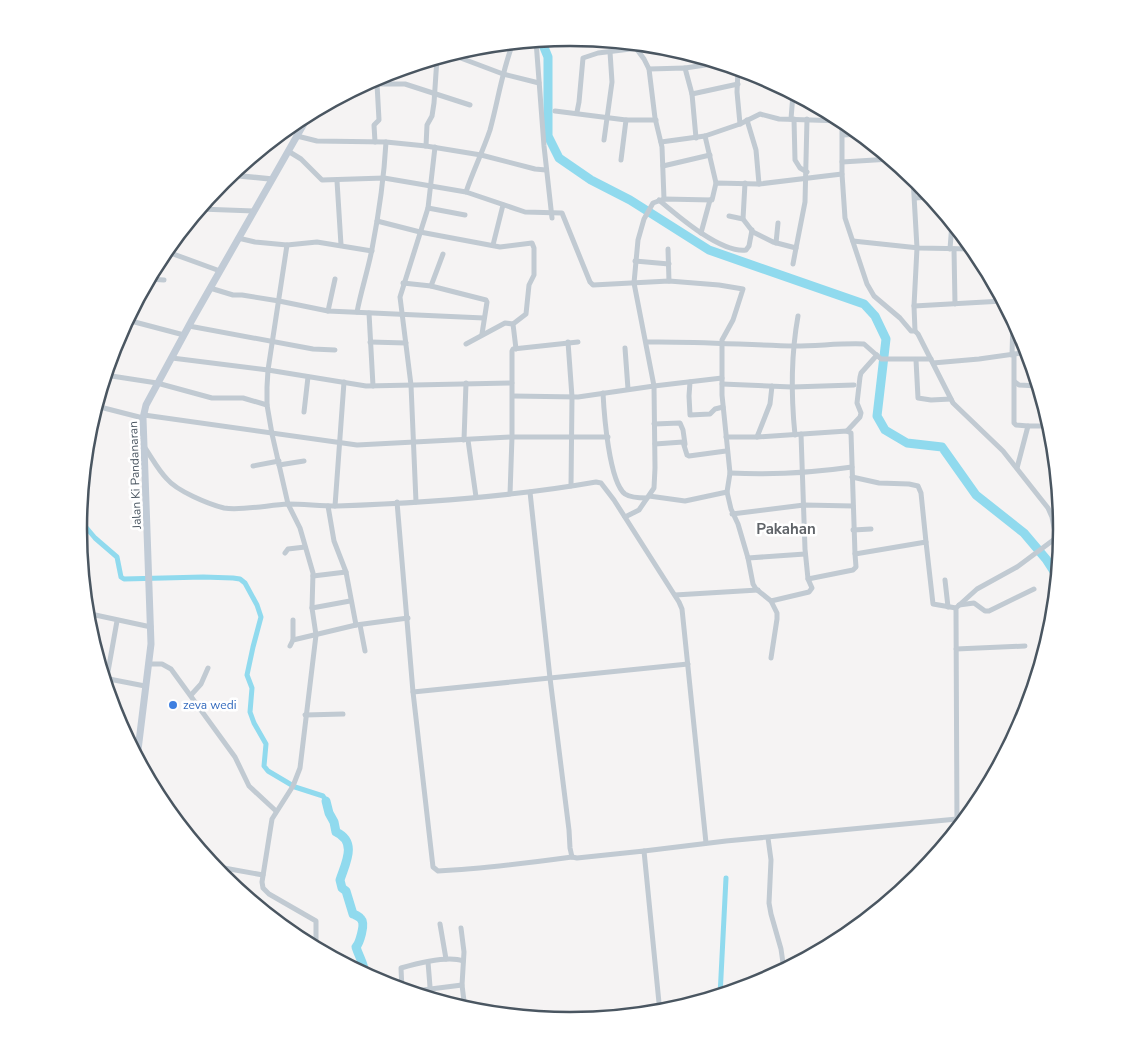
<svg xmlns="http://www.w3.org/2000/svg" width="1140" height="1059" font-family="'Nunito Sans',sans-serif">
<rect width="100%" height="100%" fill="#f5f3f3"/>
<g fill="none" stroke-linecap="round" stroke-linejoin="round">
<!-- canal -->
<g stroke="#90daee" stroke-width="5">
<path d="M79,519L95,538L117,557L121,577L124,579L203,577L233,578L240,579L245,583L257,605L261,617L253,647L247,675L252,688L250,712L254,723L266,744L264,766L268,771L295,787L323,796L326,801"/>
<path d="M720,996L726,878"/>
</g>
<!-- river -->
<g stroke="#90daee" stroke-width="9">
<path d="M541,40L548,57V136L559,158L591,180L630,200L709,250L864,304L875,316L886,339L877,416L885,430L907,443L942,447L976,495L1024,533L1046,559L1057,576"/>
<path d="M326,801L329,813L334,822L336,832C358,842 345,864 340,880L342,888L346,891L353,914C354,914 360,917 361,919C366,924 359,944 356,947C359,957 365,965 365,975"/>
</g>
<!-- minor -->
<g stroke="#c1cad2" stroke-width="5">
<path d="M536,41L544,146L552,218"/>
<path d="M513,43C502,71 498,101 490,130C483,151 473,171 466,192L525,212L562,213L590,282L593,285L669,281L719,285L743,289L733,320L722,340V395L730,473L727,492L731,509L738,524L748,558L753,584L756,589L771,601L777,613V619L771,658"/>
<path d="M633,44L644,59L649,69L655,118L662,147L664,199"/>
<path d="M450,54L503,74L539,83"/>
<path d="M685,68L719,63"/>
<path d="M649,69L685,68L692,94L738,84"/>
<path d="M738,69L737,92L740,124"/>
<path d="M365,84H405L470,105"/>
<path d="M692,94L696,138"/>
<path d="M555,111L626,120L621,160"/>
<path d="M577,112L579,102L583,58L598,53L655,46"/>
<path d="M791,119L793,94"/>
<path d="M794,119L795,160L800,168L807,172"/>
<path d="M626,120H656"/>
<path d="M747,120L756,150L759,184"/>
<path d="M842,120V174L845,218L867,284L874,296L900,318L911,331H915L918,334L953,403L1003,451L1048,508L1052,517L1056,538H1061"/>
<path d="M287,129L298,133"/>
<path d="M843,135L860,134"/>
<path d="M297,136L317,141L386,142L426,146L481,155L535,169L546,170"/>
<path d="M705,136L716,183"/>
<path d="M604,140L612,82L610,52"/>
<path d="M375,142L374,125L379,120L377,84"/>
<path d="M661,142L705,136L740,124L760,114L779,119L843,121"/>
<path d="M426,146L427,125L432,116L434,103L437,58"/>
<path d="M288,151L301,159L322,180L384,178L466,192"/>
<path d="M842,162L891,159"/>
<path d="M663,166L710,155"/>
<path d="M913,178L917,248L914,306L915,331"/>
<path d="M337,181L341,245"/>
<path d="M915,198L930,197"/>
<path d="M659,200C678,216 720,253 746,250L749,246L752,230"/>
<path d="M428,208L465,215"/>
<path d="M200,209L254,211"/>
<path d="M729,216L743,219L753,232L773,242L796,248L805,202L807,119"/>
<path d="M743,219L745,183"/>
<path d="M377,221L420,232L500,247L532,243L534,248V275L529,285L526,314L513,324L516,349"/>
<path d="M701,233L710,200"/>
<path d="M238,238L255,242L287,245L317,242L372,251"/>
<path d="M853,241L919,248L973,249"/>
<path d="M776,243L778,223"/>
<path d="M287,245L268,370L267,387V405L272,434L288,504L300,528L313,573L312,608L316,635L300,768L293,786L272,819L262,882L263,888L269,894L316,921V949"/>
<path d="M493,245L503,205"/>
<path d="M668,249L669,281"/>
<path d="M950,249L952,223"/>
<path d="M954,249L955,304"/>
<path d="M165,251L220,271"/>
<path d="M635,261L669,264"/>
<path d="M793,264L796,248"/>
<path d="M149,279L164,280"/>
<path d="M403,283L431,286L486,300L487,302L482,334"/>
<path d="M431,286L443,254"/>
<path d="M210,288L233,295H242L279,301L328,311L484,318"/>
<path d="M914,306L1003,301"/>
<path d="M328,311L335,279"/>
<path d="M357,312C361,291 368,270 372,249C379,213 384,178 386,142"/>
<path d="M369,313L373,386"/>
<path d="M127,320L184,335"/>
<path d="M189,326L313,349L335,350"/>
<path d="M370,342L406,343"/>
<path d="M568,342L572,397L571,486"/>
<path d="M646,342C696,341 745,345 795,346C818,346 841,343 864,344L881,359H931"/>
<path d="M466,344L505,323L513,324"/>
<path d="M625,348L628,389"/>
<path d="M1014,354V423L1016,425L1028,426L1017,468"/>
<path d="M1012,355L1013,319"/>
<path d="M172,358L268,370L366,386L512,383"/>
<path d="M916,360L918,398L931,400L951,399"/>
<path d="M933,363L979,359L1028,352"/>
<path d="M105,375L157,383L212,398H243L267,405"/>
<path d="M690,382L689,396L690,415L710,414L715,409L723,407"/>
<path d="M1015,382L1019,385L1038,386"/>
<path d="M722,384L792,387L854,385"/>
<path d="M603,393C604,413 609,482 625,494C631,498 640,498 647,498"/>
<path d="M513,396L578,397L654,386L722,378"/>
<path d="M96,406L143,418"/>
<path d="M304,412L308,377"/>
<path d="M144,415L357,445L512,437H608"/>
<path d="M654,424L680,423L683,430L685,444"/>
<path d="M1028,426H1050"/>
<path d="M847,431L860,417L861,413L857,403L860,377L861,373L877,355"/>
<path d="M795,435C791,396 791,355 798,316"/>
<path d="M726,437H757L847,431L851,433L855,554L926,542L933,604L956,608"/>
<path d="M757,437L770,404L772,386"/>
<path d="M464,440L466,383"/>
<path d="M468,440L476,497"/>
<path d="M655,444L683,442L687,455L689,456L726,451"/>
<path d="M145,448C152,458 158,470 167,479C177,491 208,504 224,508C241,511 269,505 288,504C304,504 320,506 337,506C423,503 511,497 596,482L601,483L614,500L679,602L682,609L706,843"/>
<path d="M279,465L304,461"/>
<path d="M253,466L279,461"/>
<path d="M730,473C771,475 811,473 852,467"/>
<path d="M852,477L879,483L909,484L918,486L921,493L926,542"/>
<path d="M530,492L550,678L569,830L570,848L572,857"/>
<path d="M510,494L512,437V351L513,349L578,342"/>
<path d="M649,496L685,501L727,492"/>
<path d="M397,502L413,692L433,867L438,871C483,869 528,863 572,857L577,858L644,851L660,1013"/>
<path d="M416,502L411,385L400,297L428,208L435,147"/>
<path d="M328,506L334,541L346,572L356,625"/>
<path d="M335,506L344,382"/>
<path d="M732,514L804,505L853,506"/>
<path d="M625,517L639,510L654,488L655,468L654,386L634,283L638,240L644,219L653,203L664,199L712,200L716,183L759,184L842,174"/>
<path d="M853,530L871,529"/>
<path d="M285,553L288,549L305,547"/>
<path d="M748,558L805,554"/>
<path d="M313,576L346,572"/>
<path d="M83,579L84,574"/>
<path d="M808,579L853,570L856,567L855,554"/>
<path d="M945,580L948,607"/>
<path d="M675,595L758,590"/>
<path d="M771,601L809,592L812,588L808,579L805,549L801,434"/>
<path d="M959,605L974,603L985,611H989L1034,589"/>
<path d="M312,608L350,601"/>
<path d="M86,613L151,627"/>
<path d="M117,621L107,677L109,679L145,686"/>
<path d="M360,625L365,651"/>
<path d="M293,640V620"/>
<path d="M290,646L293,640L356,625L408,618"/>
<path d="M956,649L1025,646"/>
<path d="M149,664H162L171,669L235,757L249,786L276,811"/>
<path d="M413,692L688,664"/>
<path d="M191,695L201,684L208,668"/>
<path d="M305,715L343,714"/>
<path d="M957,830L956,608L977,589L1017,567L1056,538"/>
<path d="M768,838L771,860L769,903L771,914L781,949L784,970"/>
<path d="M644,851L726,841L957,819"/>
<path d="M213,866L263,875"/>
<path d="M440,924L446,959"/>
<path d="M461,928L464,952L462,985L465,1009"/>
<path d="M428,962L431,999"/>
<path d="M402,990L401,968C415,964 448,955 463,961"/>
<path d="M407,992L462,985"/>
</g>
<!-- tertiary -->
<path stroke="#c1cad2" stroke-width="5.5" d="M230,175L271,179"/>
<!-- secondary -->
<path stroke="#c1cbd6" stroke-width="7" d="M137,758L151,644L143,418L146,405L192,320L310,113"/>
</g>
<!-- markers -->
<circle fill="#3f7fe0" stroke="#fff" stroke-width="2" cx="173" cy="705" r="5"/>
<g text-anchor="middle" dominant-baseline="central" stroke-width="5" stroke-linejoin="round" paint-order="stroke">
<!-- street labels -->
<g font-size="12" fill="#4a5661" stroke="#fff">
<text transform="translate(135 475) rotate(-92)">Jalan Ki Pandanaran</text>
</g>
<!-- shop labels -->
<g font-size="12" fill="#366cbe" stroke="#fff" text-anchor="start">
<text x="183" y="705">zeva wedi</text>
</g>
<!-- quarter labels -->
<g font-size="15" font-weight="bold" fill="#5f6368" stroke="#fff">
<text x="786" y="529">Pakahan</text>
</g>
</g>
<!-- crop -->
<path d="M0 0H1140V1059H0ZM87 529a483 483 0 1 1 966 0a483 483 0 1 1-966 0Z" fill="#fff" fill-rule="evenodd"/>
<path fill="none" stroke="#4a5661" stroke-width="2.5" d="M87 529a483 483 0 1 1 966 0a483 483 0 1 1-966 0Z"/>
</svg>
